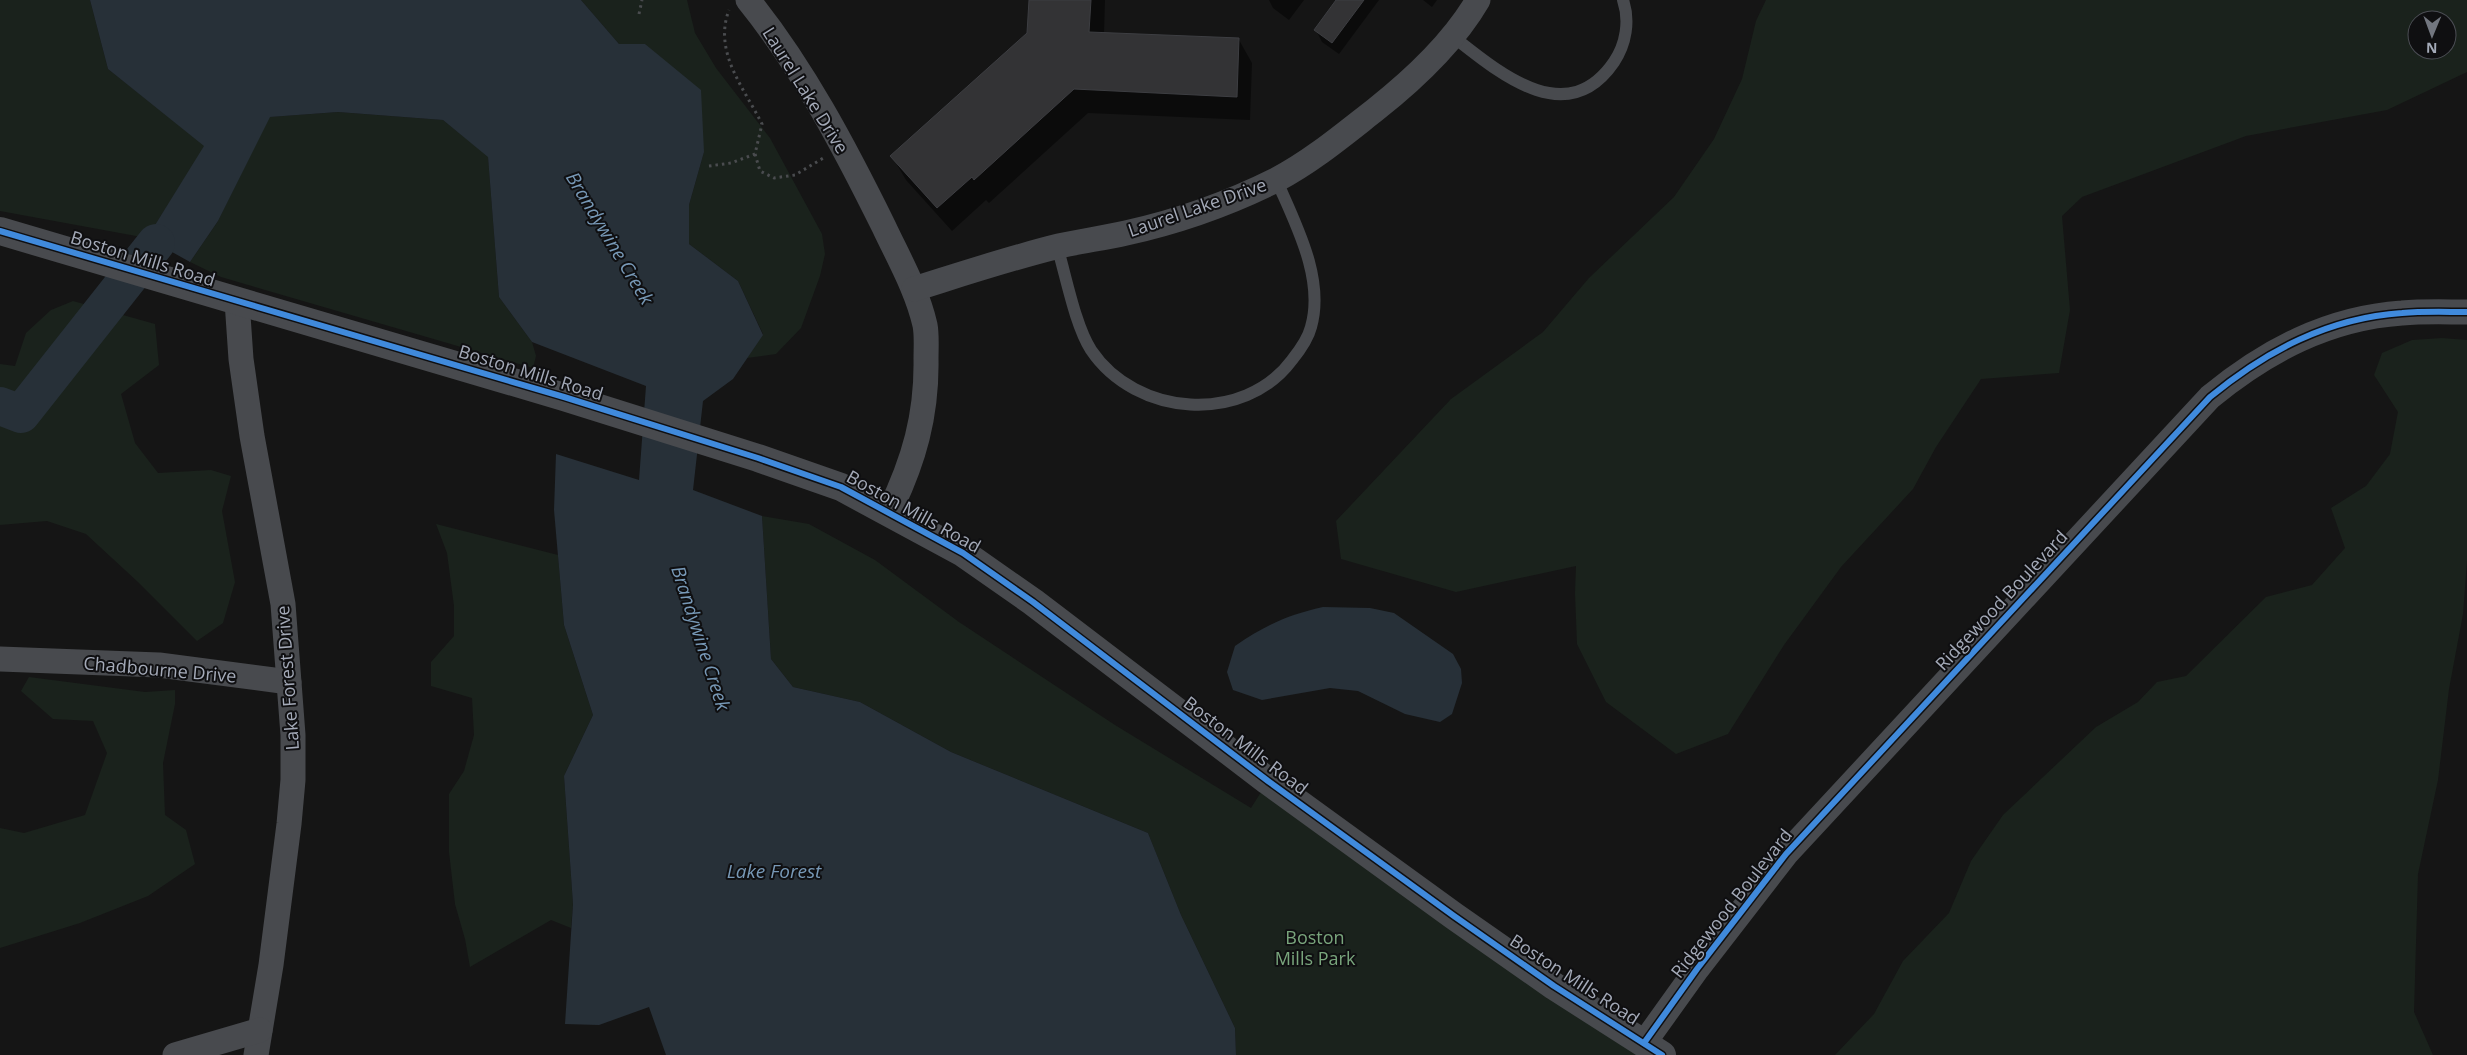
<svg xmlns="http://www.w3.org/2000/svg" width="2467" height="1055" font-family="'Open Sans',sans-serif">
<rect width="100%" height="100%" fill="#151515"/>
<!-- green -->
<g fill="#1a221c" fill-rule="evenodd">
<path d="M0,0H90L108,69L205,146L147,238L0,211Z"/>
<path d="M581,0H687L695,33L716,68L770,138L822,234L825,254L820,276L801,328L776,354L747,358L763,334L738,281L689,244V205L704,152L645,44H619Z"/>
<path d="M1766,0H2467V72L2387,110L2246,136L2082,197L2062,216L2070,310L2059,373L1981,379L1936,447L1913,489L1841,567L1784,645L1728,734L1676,754L1606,702L1577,644L1575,593L1576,566L1456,592L1341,559L1336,521L1451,399L1543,332L1589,278L1674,197L1714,139L1742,79L1756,21ZM2417,20H2447V50H2417Z"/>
<path d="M338,112L443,120L488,156L499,297L532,342L536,356L533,368L221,277L190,262L218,221L269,117Z"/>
<path d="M73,301L155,324L159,365L121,394L135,443L158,473L211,470L231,476L222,511L235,582L223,623L197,641L138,582L86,534L47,521L0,525V364L15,366L26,333L51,310Z"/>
<path d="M2442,338L2467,340V561L2463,614L2449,689L2438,780L2418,874L2414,1012L2433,1055H1835L1874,1014L1903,961L1949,913L1971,861L2003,815L2096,727L2138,702L2157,682L2186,676L2266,597L2312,585L2345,548L2331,508L2366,486L2390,454L2398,412L2374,375L2382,353L2412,340Z"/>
<path d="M762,516L809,524L875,560L959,622L1115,725L1251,808L1268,781L1662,1055H1236L1235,1028L1181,915L1148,833L951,752L860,702L793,687L771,659Z"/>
<path d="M436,524L558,555L564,625L593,715L564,776L573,904L571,928L551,920L470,967L465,939L455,904L449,852V794L464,771L474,735L472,698L431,686V662L454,636V606L447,553Z"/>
<path d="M29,677L145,692L175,690V704L163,763L165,815L186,830L195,864L148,896L80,923L0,948V828L24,833L85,815L107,753L93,721L53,719L21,691Z"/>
</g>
<!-- water -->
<g fill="#273038">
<path d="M90,0H581L619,44H645L701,90L704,152L689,205V244L738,281L763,335L733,379L703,401L693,490L762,516L771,659L793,687L860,702L951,752L1148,833L1181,915L1235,1028L1236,1055H666L649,1007L599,1025L565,1024L573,904L564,776L593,715L564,625L554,510L556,454L639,480L646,386L532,342L499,297L488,157L443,120L338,112L270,117L218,221L190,262L147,238L204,146L108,69Z"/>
<path d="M1323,607L1370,608L1394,613L1453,654L1461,669L1462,683L1452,714L1440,722L1405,714L1358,691L1330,688L1262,700L1233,690L1227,672L1235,646C1264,626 1287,615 1323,607Z"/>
</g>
<!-- shadow -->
<g fill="#0007">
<path d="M1030,0H1105L1104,34L1239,40L1252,63L1250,120L1088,113L989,203L986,200L952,231L906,180L892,156L1028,33Z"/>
<path d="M1269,0H1304L1289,20L1273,8Z"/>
<path d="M1338,0H1379L1339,54L1322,42L1316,30Z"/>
<path d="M1423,0H1437L1432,7Z"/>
</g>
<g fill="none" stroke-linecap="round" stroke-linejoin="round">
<!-- river -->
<path stroke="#273038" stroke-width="38" d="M0,406L21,414L156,243"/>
</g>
<!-- building -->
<g fill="#333335" stroke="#3d3e42">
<path d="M1029,0H1091L1089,32L1239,38L1237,97L1074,89L974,180L972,177L937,208L890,156L1027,33Z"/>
<path d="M1336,0H1364L1332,43L1314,30Z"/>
</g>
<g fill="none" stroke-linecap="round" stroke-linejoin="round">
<!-- path -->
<g stroke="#4a4c4f" stroke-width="3" stroke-dasharray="2.5 4" stroke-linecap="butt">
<path d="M639,14L642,0"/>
<path d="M755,154L760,171L774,178L795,175L825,157"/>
<path d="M709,166L731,163L755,154L762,124C744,88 713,52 729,10"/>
</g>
<!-- service -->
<g stroke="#484a4e" stroke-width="12">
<path d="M1451,35C1497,71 1566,132 1614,62C1626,44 1630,21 1623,0"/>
<path d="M1057,246C1066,276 1075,325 1091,350C1136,417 1244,425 1292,360C1300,350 1308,339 1311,327C1325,278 1295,223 1276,179"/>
</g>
<!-- minor -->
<g stroke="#484a4e" stroke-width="25">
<path d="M748,0C803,68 845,148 884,227C899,259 917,290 925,325C927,335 926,348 926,359C927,415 914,461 889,512"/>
<path d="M914,289C962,274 1010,258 1059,246C1081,241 1104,238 1126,233C1176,222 1230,203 1276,180C1312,161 1343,135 1375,110C1413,80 1453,43 1478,0"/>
<path d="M237,301L241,359L252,436L283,604L293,735V780L289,824L271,965L256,1055"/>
<path d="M0,659L159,665L289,682"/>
<path d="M1644,1043L1697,969L1786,854L2210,397C2266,351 2328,318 2402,313C2424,311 2446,312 2467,312"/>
<path d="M175,1055L260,1030"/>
</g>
<!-- tertiary -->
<path stroke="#484a4e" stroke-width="28" d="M0,231L564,397L758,458L841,487L963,553L1033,602L1268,781L1454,916L1554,986L1662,1055"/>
<defs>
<g id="cycleway">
<path d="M0,231L564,397L758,458L841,487L963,553L1033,602L1268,781L1454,916L1554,986L1662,1055"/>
<path d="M1644,1043L1697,969L1786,854L2210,397C2266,351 2328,318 2402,313C2424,311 2446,312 2467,312"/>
</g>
</defs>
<!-- cycleway casing -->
<use href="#cycleway" stroke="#0f0f11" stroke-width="9"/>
<!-- cycleway -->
<use href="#cycleway" stroke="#408adc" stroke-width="6"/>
</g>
<g text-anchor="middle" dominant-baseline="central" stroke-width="4" stroke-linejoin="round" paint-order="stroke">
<!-- street labels -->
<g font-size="18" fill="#a4aab8" stroke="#0f0f11">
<text transform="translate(806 90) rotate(58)">Laurel Lake Drive</text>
<text transform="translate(1197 207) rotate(-19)">Laurel Lake Drive</text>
<text transform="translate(143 258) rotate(17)">Boston Mills Road</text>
<text transform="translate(531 372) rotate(17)">Boston Mills Road</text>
<text transform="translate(914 511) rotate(29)">Boston Mills Road</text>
<text transform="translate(2001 600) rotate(-47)">Ridgewood Boulevard</text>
<text transform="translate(160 669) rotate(5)">Chadbourne Drive</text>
<text transform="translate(287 678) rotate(-94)">Lake Forest Drive</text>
<text transform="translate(1246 745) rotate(37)">Boston Mills Road</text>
<text transform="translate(1731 903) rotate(-52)">Ridgewood Boulevard</text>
<text transform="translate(1575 979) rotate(33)">Boston Mills Road</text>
</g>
<!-- park labels -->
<g font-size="18" fill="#79a57c" stroke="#0f0f11">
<text x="1315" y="937">Boston<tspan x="1315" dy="21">Mills Park</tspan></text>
</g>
<!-- water labels -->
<g font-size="19" font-style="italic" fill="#7798b6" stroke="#0f0f11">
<text transform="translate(610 238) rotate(59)">Brandywine Creek</text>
<text transform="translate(701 638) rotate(72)">Brandywine Creek</text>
<text x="774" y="871">Lake Forest</text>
</g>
</g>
<!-- north arrow -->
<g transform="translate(2432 35) rotate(181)"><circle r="24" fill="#0f0f11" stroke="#4b4d54"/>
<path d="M0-4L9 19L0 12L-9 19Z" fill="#72767f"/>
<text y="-8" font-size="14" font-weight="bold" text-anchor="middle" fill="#a4aab8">N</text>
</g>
</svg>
